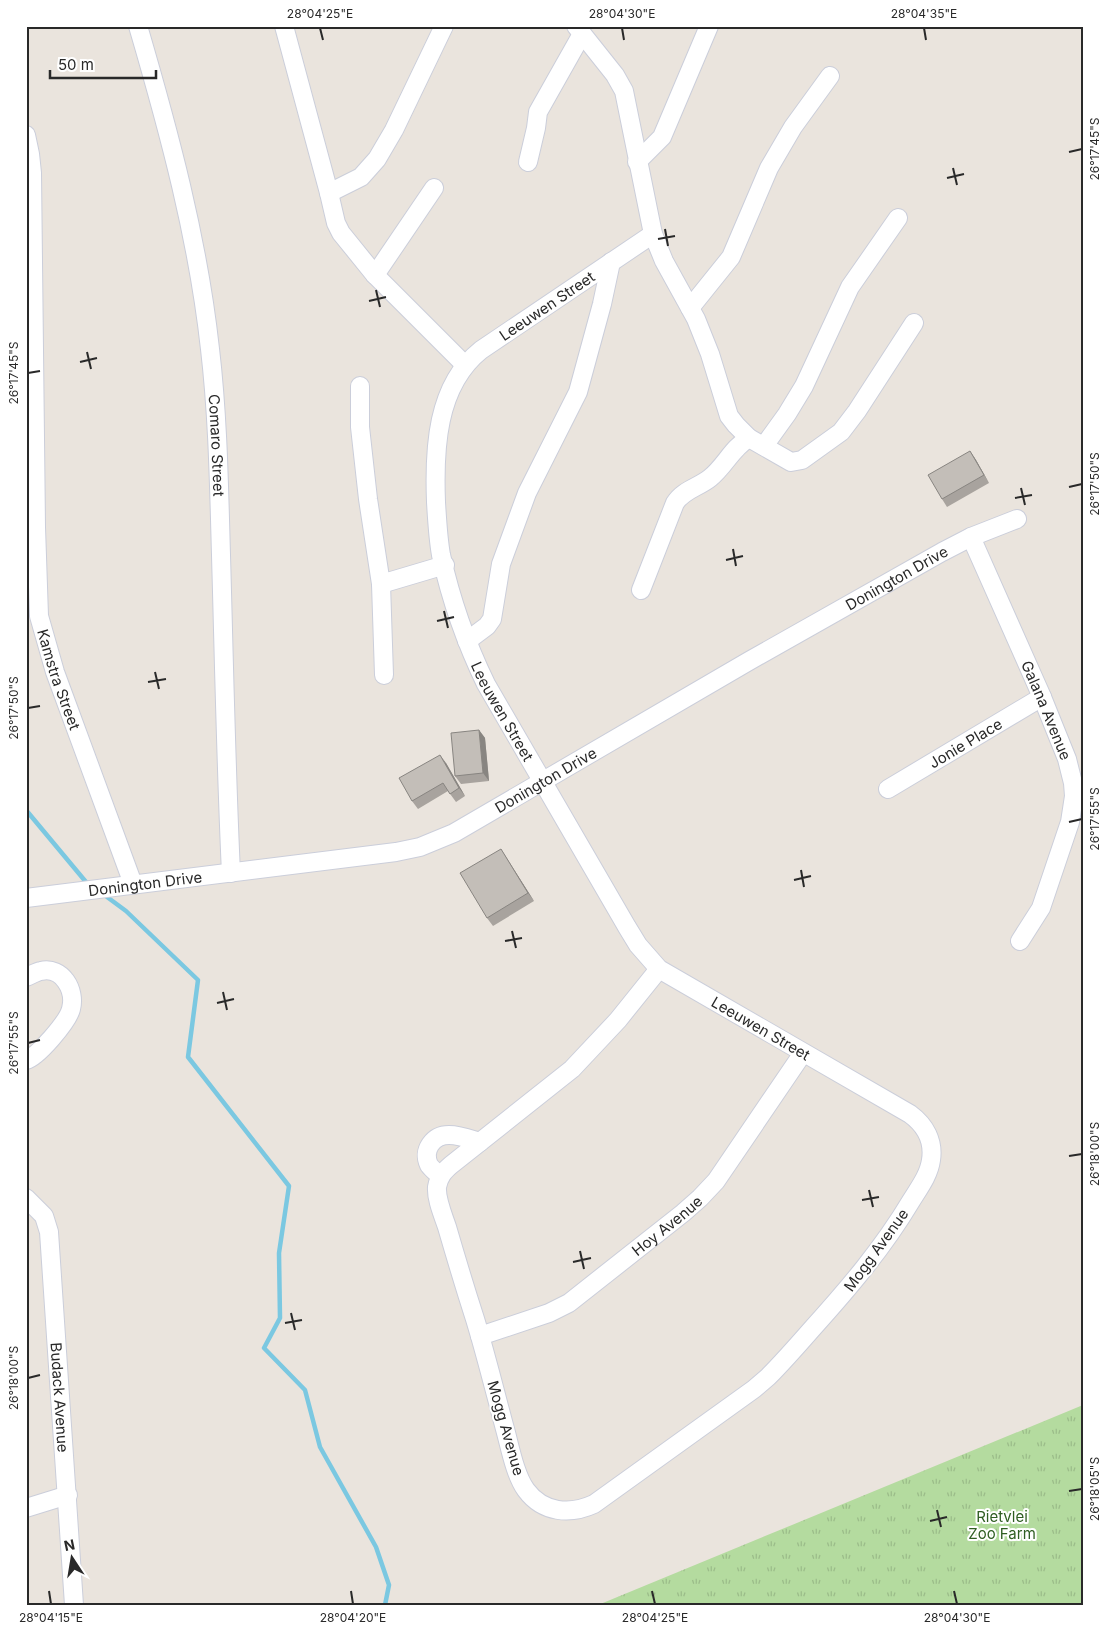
<svg xmlns="http://www.w3.org/2000/svg" width="1109" height="1631" font-family="Inter,sans-serif">
<defs>
<pattern id="grass-tufts" width="24" height="20" patternUnits="userSpaceOnUse" patternTransform="scale(1.25)"><rect width="24" height="20" fill="#b4db9f"/><path d="M3 7l-1-3M5 7V3M7 7l1-3M15 17l-1-3M17 17v-4M19 17l1-3" fill="none" stroke="#9bbc89"/></pattern>
</defs>
<rect width="100%" height="100%" fill="#eae4dd"/>
<!-- grass -->
<path fill="url(#grass-tufts)" d="M1083,1405V1605H598Z"/>
<g fill="none" stroke-linecap="round" stroke-linejoin="round">
<!-- stream -->
<g stroke="#7bc8e1" stroke-width="4.5">
<path d="M26,810L86,882L90,885"/>
<path d="M103,894L126,911L198,980L188,1057L289,1186L279,1253L280,1318L264,1348L305,1390L320,1447L376,1547L389,1585L385,1605"/>
</g>
<defs>
<g id="minor">
<path id="s1" d="M138,26C169,132 198,239 210,349C218,417 219,486 221,555C224,661 226,767 231,873"/>
<path d="M284,26L329,193L336,223L341,233L375,275L465,365"/>
<path d="M576,26L615,75L624,91L653,234L664,261L696,319L710,354L729,416L736,425L749,438L791,462L802,460L841,432L857,411L914,323"/>
<path id="s2" d="M26,135L30,154L32,173L36,527L39,616L55,672L133,884"/>
<path d="M528,162L536,128L538,112L582,34"/>
<path d="M637,162L662,137L709,26"/>
<path d="M329,193L361,177L377,159L394,130L444,26"/>
<path id="s3" d="M653,234L481,350C436,386 434,450 436,502C437,519 438,538 441,555C451,600 466,643 486,684L627,927L638,945L659,969L910,1114C925,1125 934,1141 931,1160C929,1175 919,1188 911,1201C883,1248 848,1289 811,1330C797,1346 783,1362 768,1377L754,1389L594,1504C570,1515 543,1513 526,1490C515,1475 510,1447 505,1429C495,1392 486,1355 475,1319C465,1288 456,1258 447,1227C443,1215 436,1199 437,1187C439,1176 444,1171 451,1165L572,1069L618,1020L659,969"/>
<path d="M375,275L434,188"/>
<path d="M690,308L731,257L769,168L793,127L830,76"/>
<path d="M360,386V427L368,499L381,584L445,565"/>
<path d="M764,446L787,414L804,386L850,287L898,218"/>
<path id="s4" d="M971,537L1042,697L1067,759L1073,783L1074,796L1070,822L1041,908L1020,941"/>
<path d="M381,584L384,675"/>
<path d="M641,590L675,503C683,490 699,487 710,478C725,466 732,448 749,438"/>
<path d="M467,641L487,626L492,619L501,564L527,493L578,392L602,304L611,262"/>
<path id="s5" d="M888,789L1042,697"/>
<path id="s6" d="M26,898L396,852L420,847L454,833L749,661L942,552L971,537L1017,519"/>
<path d="M26,977C31,975 36,972 41,971C62,966 76,990 71,1009C68,1021 38,1057 26,1060"/>
<path d="M440,1176C437,1173 432,1169 429,1165C422,1150 433,1135 449,1135C460,1135 470,1139 480,1142"/>
<path id="s7" d="M26,1198L44,1216L49,1232L74,1605"/>
<path id="s8" d="M480,1336L549,1313L569,1303L683,1213L700,1198L716,1181L803,1053"/>
<path d="M26,1508L68,1495"/>
</g>
</defs>
<!-- minor casing -->
<use href="#minor" stroke="#cbceda" stroke-width="20"/>
<!-- minor -->
<use href="#minor" stroke="#fff" stroke-width="18"/>
</g>
<!-- wall -->
<g fill="#a8a39e">
<path d="M970,451L976,460L989,483L947,507L942,499Z"/>
<path d="M479,730L485,738L489,781L461,784L455,776Z"/>
<path d="M446,763L465,796L456,802L448,791L418,809L412,801Z"/>
<path d="M501,849L534,901L493,926L487,918Z"/>
</g>
<!-- shaded-wall -->
<g fill="#888581">
<path d="M970,451L976,460L989,483L984,475Z"/>
<path d="M479,730L485,738L489,781L483,773Z"/>
<path d="M440,755L446,763L465,796L459,788Z"/>
<path d="M501,849L506,857L534,901L528,893Z"/>
</g>
<!-- building -->
<g fill="#c3beb8" stroke="#888581">
<path d="M970,451L984,475L942,499L928,475Z"/>
<path d="M479,730L483,773L455,776L451,733Z"/>
<path d="M440,755L459,788L450,794L443,783L412,801L399,778Z"/>
<path d="M501,849L528,893L487,918L460,873Z"/>
</g>
<!-- ticks -->
<path fill="none" stroke="#292929" stroke-width="2" d="M320,28L323,40M622,28L624,40M924,28L926,40M1069,152L1082,149M953,168L957,185M947,178L964,174M665,229L668,246M658,239L675,236M376,290L380,307M369,301L386,297M87,352L91,369M80,362L97,358M28,373L40,371M1069,487L1082,484M1021,488L1025,505M1015,498L1032,495M733,549L736,566M726,560L743,556M444,611L448,628M437,621L454,617M155,672L159,689M148,682L166,679M28,708L40,706M1069,822L1082,819M801,870L804,887M794,880L811,876M512,931L516,948M505,941L522,938M223,992L227,1010M217,1003L234,999M28,1043L40,1040M1069,1156L1082,1154M869,1190L873,1207M862,1200L879,1197M580,1251L584,1269M573,1262L591,1258M291,1313L295,1330M285,1323L302,1320M28,1378L40,1375M1069,1491L1082,1489M937,1510L941,1527M930,1521L947,1517M49,1591L51,1604M351,1591L353,1604M652,1591L655,1604M954,1591L957,1604"/>
<g text-anchor="middle" dominant-baseline="central" stroke-width="4" stroke-linejoin="round" paint-order="stroke">
<!-- street labels -->
<g font-size="15" fill="#292929" stroke="#fff">
<text transform="translate(547 306) rotate(-34)">Leeuwen Street</text>
<text stroke="none"><textPath href="#s1" startOffset="428">Comaro Street</textPath></text>
<text stroke="none"><textPath href="#s6" startOffset="945">Donington Drive</textPath></text>
<text stroke="none"><textPath href="#s2" startOffset="548">Kamstra Street</textPath></text>
<text stroke="none"><textPath href="#s3" startOffset="594">Leeuwen Street</textPath></text>
<text stroke="none"><textPath href="#s4" startOffset="189">Galana Avenue</textPath></text>
<text stroke="none"><textPath href="#s5" startOffset="90">Jonie Place</textPath></text>
<text stroke="none"><textPath href="#s6" startOffset="540">Donington Drive</textPath></text>
<text stroke="none"><textPath href="#s6" startOffset="120">Donington Drive</textPath></text>
<text stroke="none"><textPath href="#s3" startOffset="1014">Leeuwen Street</textPath></text>
<text stroke="none"><textPath href="#s8" startOffset="220">Hoy Avenue</textPath></text>
<text transform="translate(876 1250) rotate(-54)">Mogg Avenue</text>
<text stroke="none"><textPath href="#s7" startOffset="208">Budack Avenue</textPath></text>
<text transform="translate(506 1428) rotate(74)">Mogg Avenue</text>
</g>
<!-- park labels -->
<g font-size="15" fill="#2f5e22" stroke="#fff">
<text x="1002" y="1516">Rietvlei<tspan x="1002" dy="17">Zoo Farm</tspan></text>
</g>
</g>
<!-- border -->
<rect width="1109" height="1631" fill="none" stroke="#ffffff" stroke-width="55"/>
<!-- north arrow -->
<g transform="translate(72 1558) rotate(348)" stroke="#ffffff" stroke-width="4" paint-order="stroke">
<path d="M0-4L9 19L0 12L-9 19Z" fill="#292929"/>
<text y="-8" font-size="14" font-weight="bold" text-anchor="middle" fill="#292929">N</text>
</g>
<!-- scale -->
<path d="M50 70v8h106v-8" fill="none" stroke="#292929" stroke-width="2.5"/>
<text x="58" y="70" font-size="15" fill="#292929" stroke="#ffffff" stroke-width="4" paint-order="stroke">50 m</text>
<rect x="28" y="28" width="1054" height="1576" fill="none" stroke="#292929" stroke-width="2"/>
<g font-size="12" text-anchor="middle" fill="#292929">
<text x="320" y="18">28°04'25"E</text>
<text x="622" y="18">28°04'30"E</text>
<text x="924" y="18">28°04'35"E</text>
<text transform="translate(1095 149) rotate(-90)" y="4">26°17'45"S</text>
<text transform="translate(14 373) rotate(-90)" y="4">26°17'45"S</text>
<text transform="translate(1095 484) rotate(-90)" y="4">26°17'50"S</text>
<text transform="translate(14 708) rotate(-90)" y="4">26°17'50"S</text>
<text transform="translate(1095 819) rotate(-90)" y="4">26°17'55"S</text>
<text transform="translate(14 1043) rotate(-90)" y="4">26°17'55"S</text>
<text transform="translate(1095 1154) rotate(-90)" y="4">26°18'00"S</text>
<text transform="translate(14 1378) rotate(-90)" y="4">26°18'00"S</text>
<text transform="translate(1095 1489) rotate(-90)" y="4">26°18'05"S</text>
<text x="51" y="1622">28°04'15"E</text>
<text x="353" y="1622">28°04'20"E</text>
<text x="655" y="1622">28°04'25"E</text>
<text x="957" y="1622">28°04'30"E</text>
</g>
</svg>
